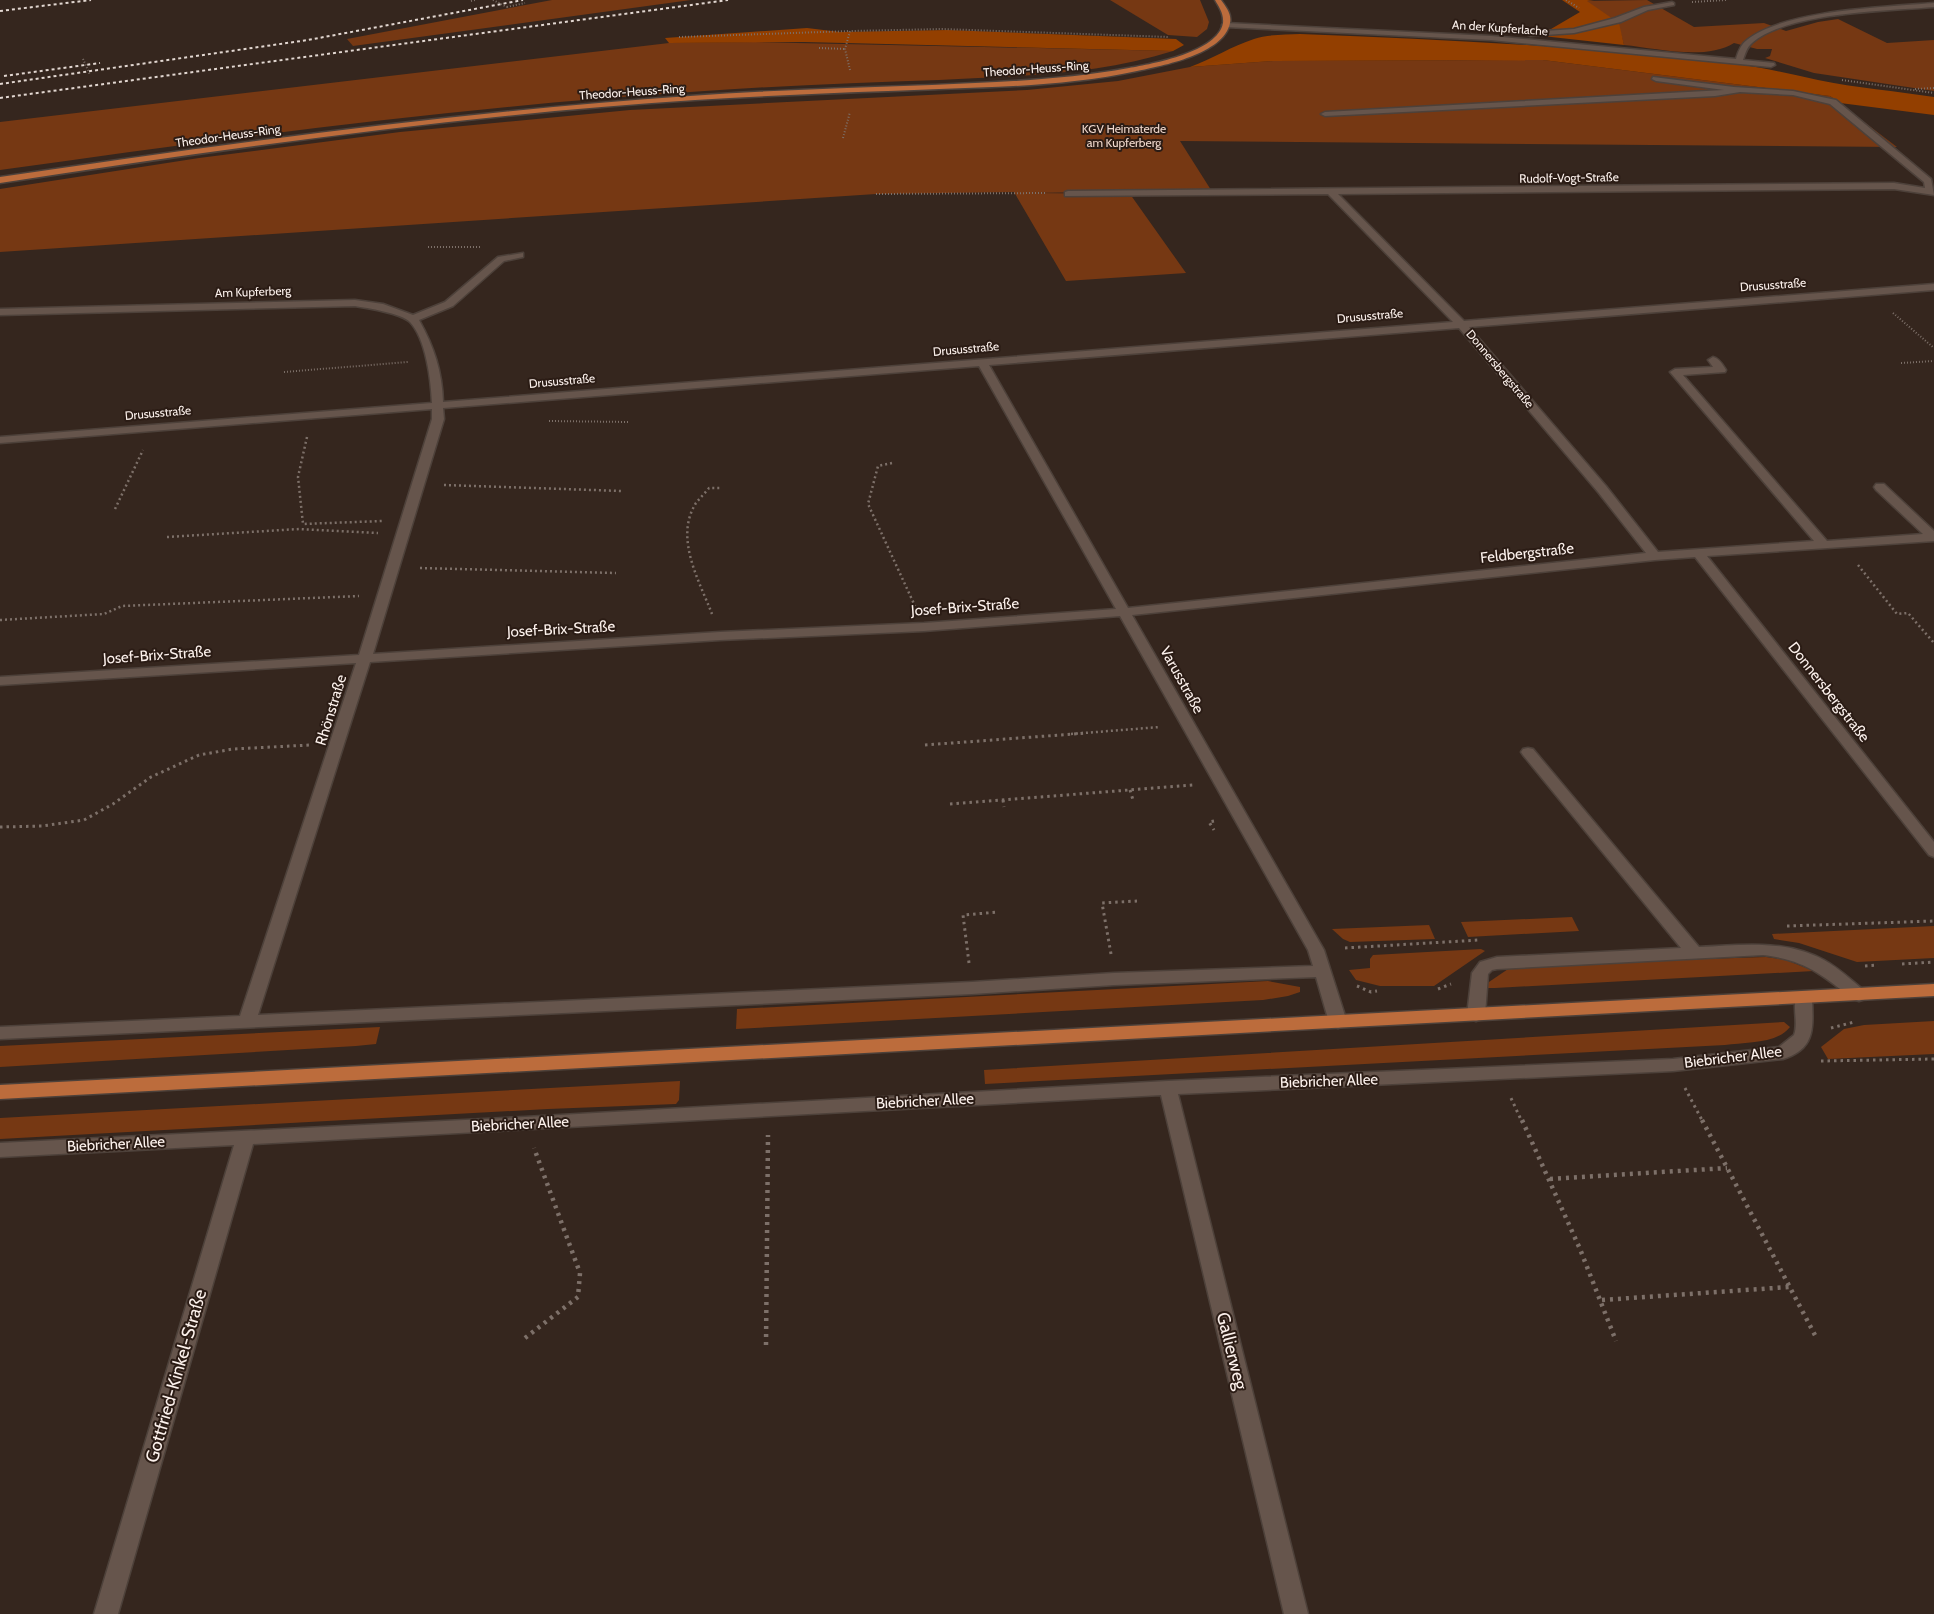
<svg xmlns="http://www.w3.org/2000/svg" width="1934" height="1614" font-family="Cabin,sans-serif">
<style>
.green{fill:#763813}
.forest{fill:#933f00}
.lines{fill:none;stroke-linecap:round;stroke-linejoin:round}
.minor-casing{stroke:#4d413a;stroke-width:3}
.major-casing{stroke:#4d413a;stroke-width:3}
.path-far3{stroke:#7d7069;stroke-width:2;stroke-dasharray:1 2;stroke-linecap:butt}
.path-far2{stroke:#7d7069;stroke-width:2.5;stroke-dasharray:2 3;stroke-linecap:butt}
.path-far1{stroke:#7d7069;stroke-width:3;stroke-dasharray:2.5 4;stroke-linecap:butt}
.path{stroke:#7d7069;stroke-width:4.5;stroke-dasharray:3 5;stroke-linecap:butt}
.minor{fill:#66554c;fill-rule:evenodd}
.major{fill:#bc6c3c;fill-rule:evenodd}
.rail{stroke:#e2d7d1;stroke-width:2;stroke-dasharray:3 3;stroke-linecap:butt}
.path-bridge{stroke:#7d7069;stroke-width:2;stroke-dasharray:1 2;stroke-linecap:butt}
.labels{text-anchor:middle;stroke-width:4;stroke-linejoin:round;paint-order:stroke}
.far-street-label{font-size:12px;fill:#fcf1ec;stroke:#2b1c15}
.far-park-label{font-size:12px;fill:#f0d8cc;stroke:#2b1c15}
.street-label{font-size:15px;fill:#fcf1ec;stroke:#2b1c15}
.near-street-label{font-size:18px;fill:#fcf1ec;stroke:#2b1c15}
</style>
<rect width="100%" height="100%" fill="#35261e"/>
<g class="green">
<path d="M552 0H691L353 46 347 39Z"/>
<path d="M1110 0H1200L1209 22 1207 29 1197 37 1168 35Z"/>
<path d="M1647 0 1694 27 1764 23 1786 31 1818 22 1838 19 1887 43 1934 40V91L1814 73 1765 58 1770 56 1772 49H1757L1734 43C1705 61 1656 48 1624 45L1618 23 1586 1Z"/>
<path d="M755 42 1173 51C1098 75 1017 76 939 80 856 83 773 86 690 92 459 107 229 138 0 170V122L669 43Z"/>
<path d="M1543 60 1830 96 1897 147 1180 141 1211 190 1031 193 1130 194 1186 273 1066 281 1014 192 876 194 0 252V189L199 158 400 132 630 110 1027 90 1118 81 1190 67 1273 61Z"/>
<path d="M1572 917 1579 931 1468 937 1461 922Z"/>
<path d="M1429 925 1435 939 1350 942 1343 939 1332 929Z"/>
<path d="M1934 926V958L1857 962 1799 943 1774 939 1772 934Z"/>
<path d="M1481 949 1485 951 1434 986H1380L1356 980 1349 970 1370 968V959L1373 955Z"/>
<path d="M1766 957 1786 960 1814 971 1495 988H1488L1486 984 1514 965Z"/>
<path d="M1268 981 1300 987V992L1288 996 1263 1000 736 1029 737 1009Z"/>
<path d="M1934 1021V1054L1828 1059 1821 1047 1844 1029 1864 1025Z"/>
<path d="M1784 1022 1790 1027C1777 1044 1745 1042 1725 1045L985 1084 984 1070Z"/>
<path d="M380 1027 376 1044 356 1046 0 1067V1046Z"/>
<path d="M680 1081 679 1100 676 1104 548 1109 0 1139V1118Z"/>
</g>
<g class="forest">
<path d="M1562 0H1594L1587 1 1619 23 1624 45 1507 32 1551 29 1580 12Z"/>
<path d="M807 28 840 32 948 30 1151 38 1176 39 1184 45 1173 51 804 42 669 43 665 38Z"/>
<path d="M1300 34C1446 40 1592 46 1737 64 1765 68 1791 74 1818 80 1856 88 1896 91 1934 97V115L1840 103 1830 96 1543 60 1273 61 1190 67C1212 59 1232 46 1254 39 1268 34 1286 35 1300 34Z"/>
</g>
<g class="lines">
<defs>
<g id="minor">
<path d="M1672 2 1674 3V5L1648 10 1621 22 1574 33 1530 36 1526 34 1530 32 1574 29 1615 18 1644 7Z"/>
<path d="M1934 3V7C1888 11 1787 12 1752 43 1747 47 1745 54 1743 60L1774 63 1775 65 1771 67 1491 40 1226 27 1222 25 1226 23 1491 36 1736 59C1738 52 1741 44 1747 40 1784 10 1886 7 1934 3Z"/>
<path d="M1653 77 1734 87 1793 91 1836 100 1931 179 1934 195 1894 189 1338 194 1464 321 1934 284V290L1469 327 1606 486 1658 552 1814 541 1670 372 1675 369 1713 367 1708 360 1713 357C1719 358 1723 365 1726 370L1725 372 1683 375 1827 541 1923 534 1876 490 1874 487 1876 484H1884L1934 531V541L1707 556 1934 842V857L1929 855 1695 557 1655 560 1132 615 1324 950 1347 1022 1344 1026 1338 1028 1332 1026 1329 1022 1316 977 1114 985 972 994 0 1039V1027L240 1016 356 663 0 685V677L359 655 432 419V409L0 443V437L432 403C431 380 426 339 410 322 401 313 367 308 355 306L0 315V309L355 300 383 304 413 315 445 302 498 257 523 253V257L504 261 453 306 419 320C434 347 442 371 443 402L1453 322 1328 194 1065 196V192L1068 191 1894 183 1925 188 1924 182 1830 104 1793 95 1740 92 1715 96 1325 116 1321 114 1325 112 1724 90 1656 81 1652 79ZM1459 328 1598 492 1646 553 1128 608 989 365ZM979 366 1116 609 924 623 720 632 373 654 444 419 443 408ZM1120 616 1308 950 1313 966 1114 973 972 982 258 1015 370 662 720 640 924 631Z"/>
<path d="M1528 748 1533 749 1699 947C1742 945 1784 939 1824 960 1839 968 1852 981 1865 991L1867 995 1865 999 1859 1001 1853 999C1821 974 1805 960 1763 955L1497 969 1492 970 1488 974 1485 1015 1482 1019 1476 1021 1470 1019 1467 1015 1472 973 1480 962 1497 957 1681 948 1523 755 1521 752 1523 749Z"/>
<path d="M1804 992 1810 994 1812 998C1813 1027 1816 1049 1783 1059L1673 1071 1178 1094 1308 1614H1284L1161 1095 253 1144 118 1614H94L234 1145 0 1157V1143L525 1117 1168 1081 1673 1059 1779 1047 1794 1035C1799 1022 1791 1005 1798 994Z"/>
</g>
<g id="major">
<path d="M1215 0H1221C1226 7 1232 14 1230 23 1224 54 1162 66 1137 71 1072 85 1005 87 939 89 858 92 776 95 695 100 462 115 231 148 0 183V177C229 143 459 112 690 96 771 90 851 88 932 85 998 82 1064 80 1129 68 1152 64 1218 52 1223 23 1224 14 1219 7 1215 0Z"/>
<path d="M1934 984V996L0 1099V1085Z"/>
</g>
</defs>
<use href="#minor" class="minor-casing"/>
<use href="#major" class="major-casing"/>
<g class="path-far3">
<path d="M1566 0 1579 8"/>
<path d="M471 1 475 0"/>
<path d="M1692 2 1726 0"/>
<path d="M507 7 525 3"/>
<path d="M679 37 850 31"/>
<path d="M819 48 845 49"/>
<path d="M850 70 845 49 850 31 942 29 1169 37"/>
<path d="M1842 80 1934 93"/>
<path d="M1915 89 1934 88"/>
<path d="M843 138 850 112"/>
<path d="M876 194 1046 193"/>
<path d="M428 247H480"/>
<path d="M1893 313 1934 348"/>
<path d="M1901 363 1934 361"/>
<path d="M284 372 408 362"/>
<path d="M549 421 628 422"/>
</g>
<g class="path-far2">
<path d="M307 437 298 477 303 524 382 521"/>
<path d="M892 463 878 466 868 504 915 606"/>
<path d="M444 485 622 491"/>
<path d="M115 509 143 450"/>
<path d="M167 537 299 529 378 533"/>
<path d="M1858 565 1897 614 1908 613 1934 643"/>
<path d="M420 568 616 573"/>
<path d="M712 614C699 580 674 538 696 503 700 498 705 493 709 488H722"/>
<path d="M0 620 104 614 122 606 359 596"/>
<path d="M1071 734 1160 727"/>
</g>
<g class="path-far1">
<path d="M925 745 1087 733"/>
<path d="M1130 790 1133 800"/>
<path d="M1003 800 1004 807"/>
<path d="M950 804 1193 785"/>
<path d="M1214 821 1209 822 1214 830"/>
<path d="M0 827 42 826 84 820 113 804 151 777 199 755 233 749 310 745"/>
<path d="M1787 926 1934 921"/>
<path d="M1345 948 1479 940"/>
<path d="M1111 954 1102 903 1137 901"/>
<path d="M969 963 963 915 999 912"/>
<path d="M1902 964 1934 962"/>
<path d="M1865 966 1878 965"/>
<path d="M1357 986 1371 992 1377 991"/>
<path d="M1438 989 1451 984"/>
<path d="M1831 1028 1854 1022"/>
<path d="M1821 1061 1934 1059"/>
<path d="M1685 1088 1703 1122"/>
<path d="M1511 1098 1522 1122"/>
</g>
<g class="path">
<path d="M1522 1120 1580 1249 1616 1341"/>
<path d="M1702 1120 1817 1339"/>
<path d="M1550 1179 1727 1168"/>
<path d="M1602 1300 1789 1287"/>
<path d="M525 1338 578 1297 580 1273 534 1148"/>
<path d="M766 1345 768 1135"/>
</g>
<use href="#minor" class="minor"/>
<use href="#major" class="major"/>
<g class="rail">
<path d="M0 11 91 0"/>
<path d="M4 76 100 63"/>
<path d="M0 84 308 40 523 0"/>
<path d="M0 98 728 0"/>
</g>
<g class="path-bridge">
<path d="M493 0 507 7"/>
<path d="M83 59 90 75"/>
</g>
</g>
<g class="labels">
<g class="far-street-label">
<text transform="translate(1500 28) rotate(4)" y="4">An der Kupferlache</text>
<text transform="translate(1036 69) rotate(-4)" y="4">Theodor-Heuss-Ring</text>
<text transform="translate(632 92) rotate(-4)" y="4">Theodor-Heuss-Ring</text>
<text transform="translate(228 136) rotate(-8)" y="4">Theodor-Heuss-Ring</text>
<text transform="translate(1569 178) rotate(-1)" y="4">Rudolf-Vogt-Straße</text>
<text transform="translate(1773 285) rotate(-4)" y="4">Drususstraße</text>
<text transform="translate(253 292) rotate(-2)" y="4">Am Kupferberg</text>
<text transform="translate(1370 316) rotate(-5)" y="4">Drususstraße</text>
<text transform="translate(966 349) rotate(-5)" y="4">Drususstraße</text>
<text transform="translate(1500 369) rotate(50)" y="4">Donnersbergstraße</text>
<text transform="translate(562 381) rotate(-5)" y="4">Drususstraße</text>
<text transform="translate(158 413) rotate(-5)" y="4">Drususstraße</text>
</g>
<g class="far-park-label">
<text x="1124" y="133">KGV Heimaterde<tspan x="1124" dy="14">am Kupferberg</tspan></text>
</g>
<g class="street-label">
<text transform="translate(1527 553) rotate(-6)" y="5">Feldbergstraße</text>
<text transform="translate(965 607) rotate(-4)" y="5">Josef-Brix-Straße</text>
<text transform="translate(561 629) rotate(-3)" y="5">Josef-Brix-Straße</text>
<text transform="translate(157 655) rotate(-4)" y="5">Josef-Brix-Straße</text>
<text transform="translate(1182 680) rotate(61)" y="5">Varusstraße</text>
<text transform="translate(1829 692) rotate(52)" y="5">Donnersbergstraße</text>
<text transform="translate(331 710) rotate(-73)" y="5">Rhönstraße</text>
<text transform="translate(1733 1057) rotate(-7)" y="5">Biebricher Allee</text>
<text transform="translate(1329 1081) rotate(-2)" y="5">Biebricher Allee</text>
<text transform="translate(925 1101) rotate(-3)" y="5">Biebricher Allee</text>
<text transform="translate(520 1124) rotate(-3)" y="5">Biebricher Allee</text>
<text transform="translate(116 1144) rotate(-3)" y="5">Biebricher Allee</text>
</g>
<g class="near-street-label">
<text transform="translate(1232 1351) rotate(76)" y="6">Gallierweg</text>
<text transform="translate(176 1376) rotate(-74)" y="6">Gottfried-Kinkel-Straße</text>
</g>
</g>
</svg>
